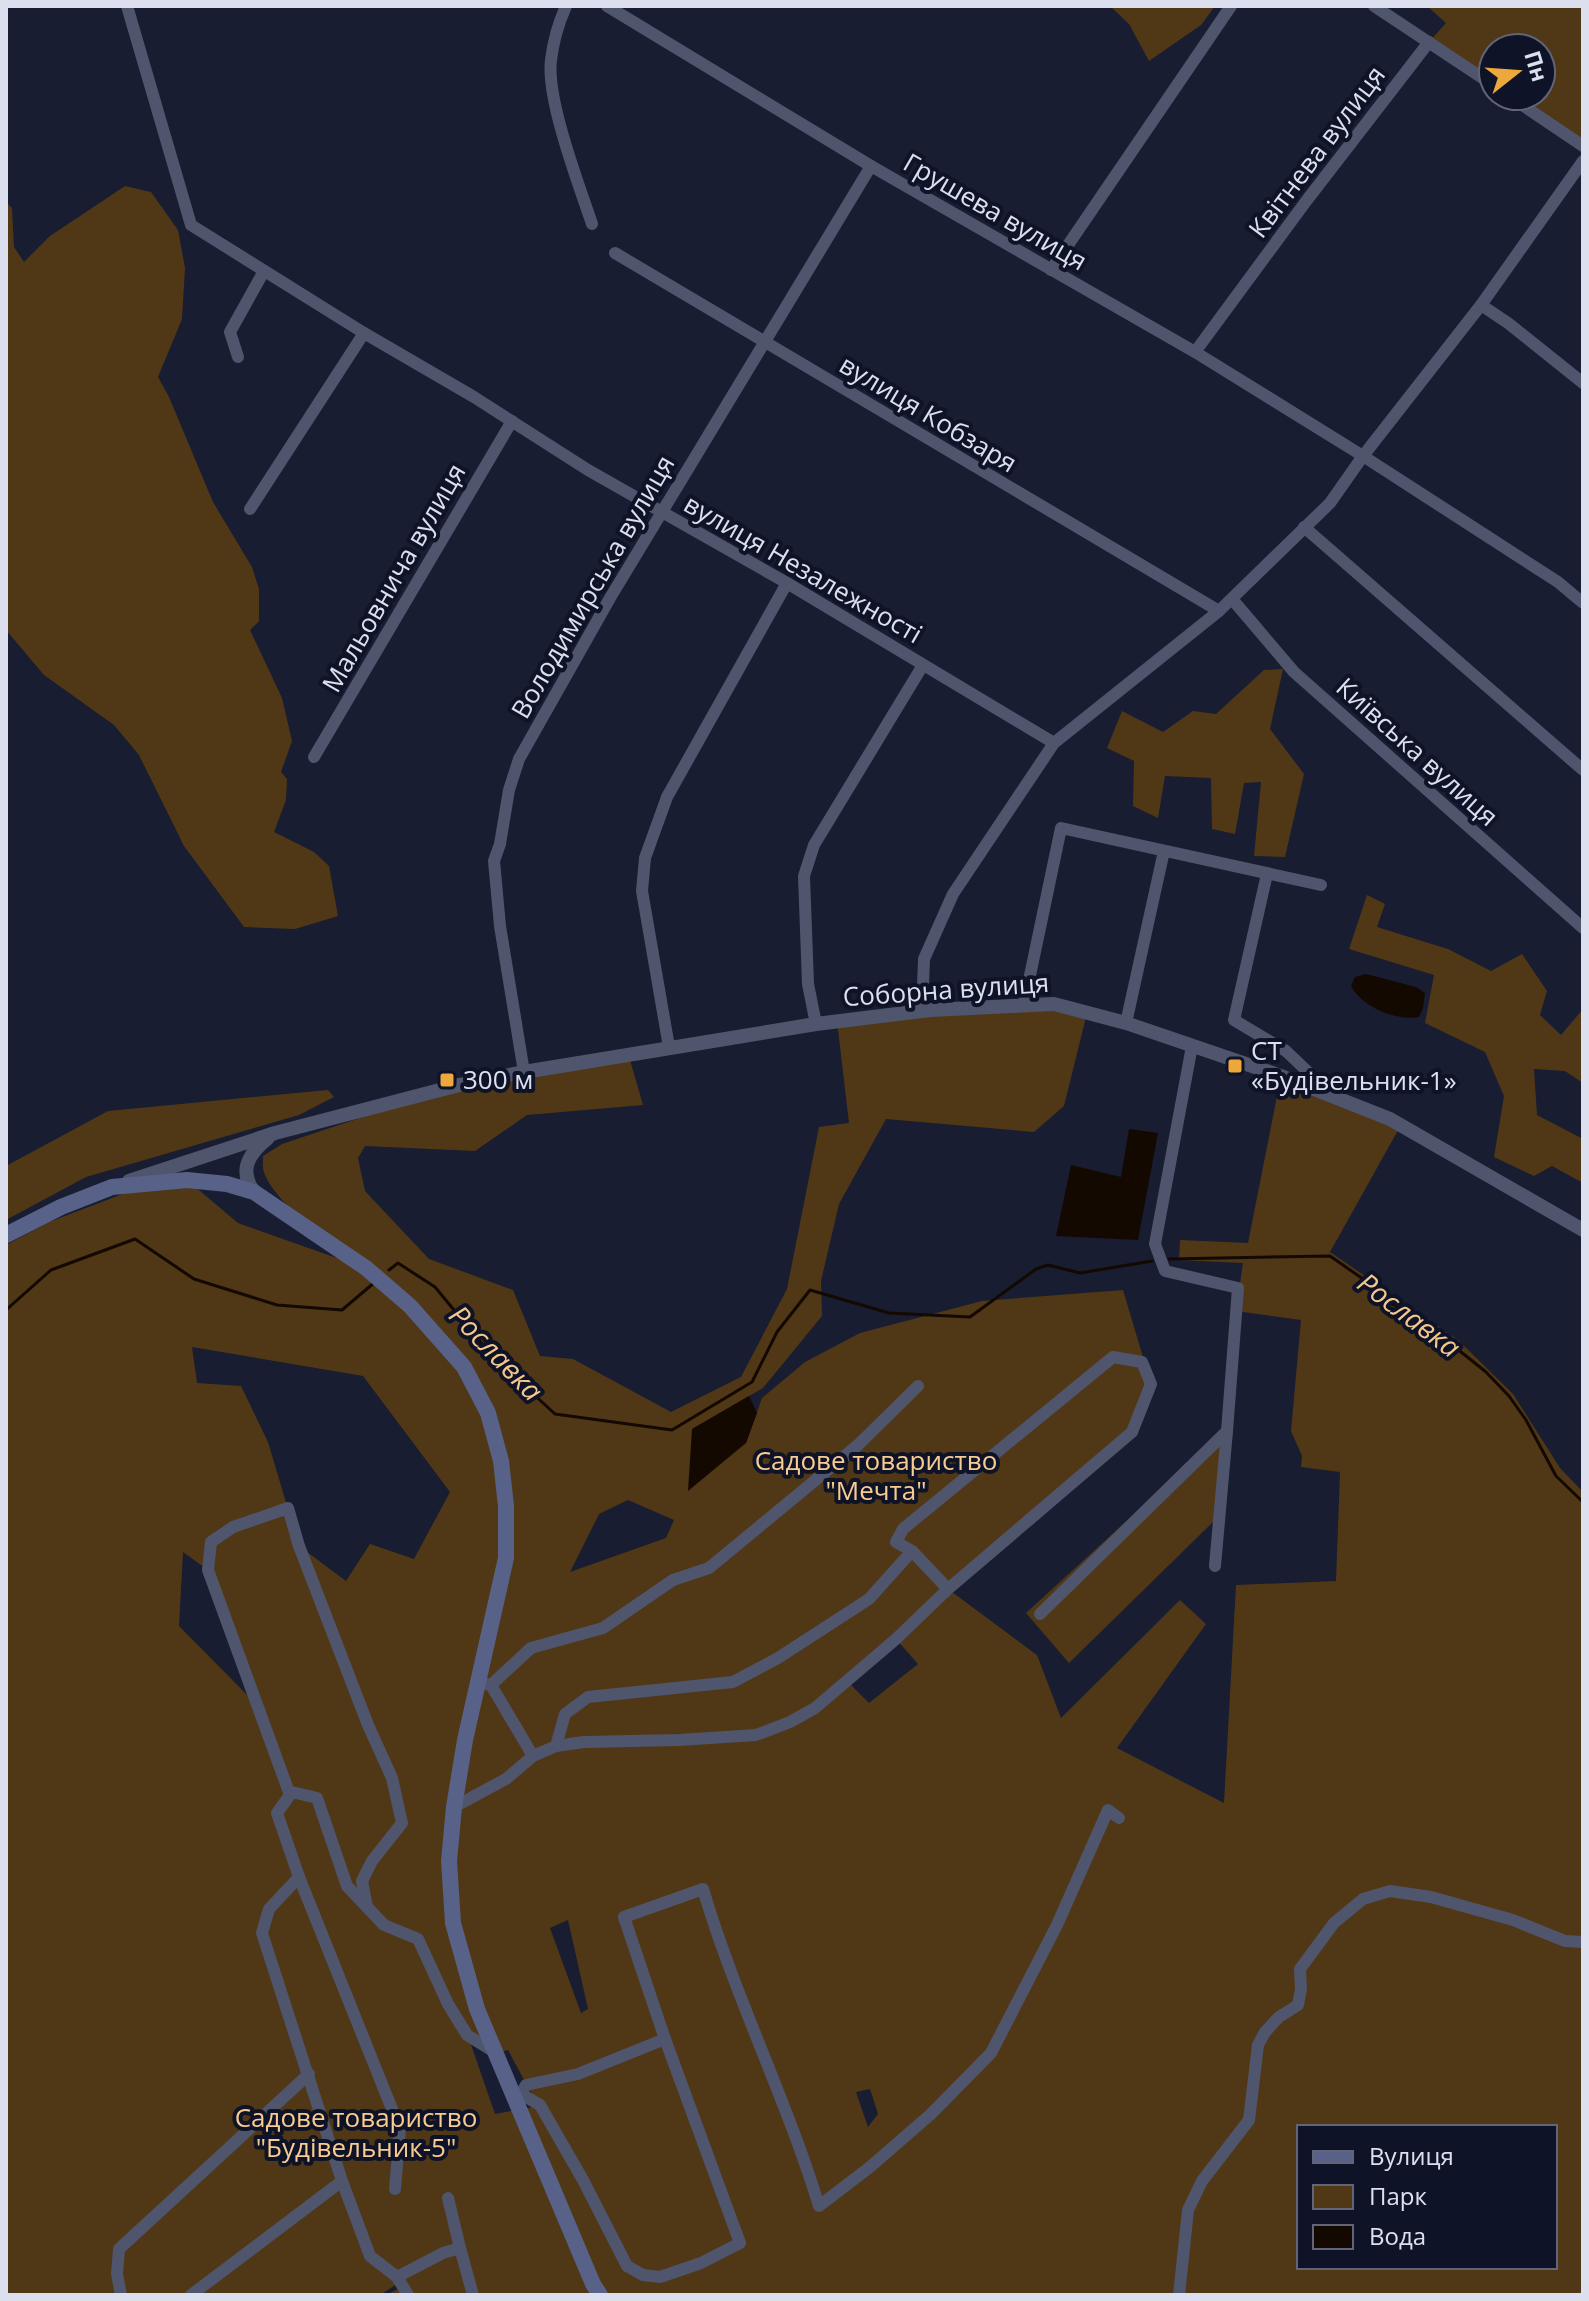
<svg xmlns="http://www.w3.org/2000/svg" width="1589" height="2301" font-family="'Open Sans',sans-serif">
<style>
.green{fill:#503816;fill-rule:evenodd}
.water{fill:#140900}
.lines{fill:none;stroke-linecap:round;stroke-linejoin:round}
.stream{stroke:#140900;stroke-width:3}
.minor{stroke:#4f556d;stroke-width:12}
.tertiary{stroke:#4f556d;stroke-width:14}
.secondary{stroke:#586187;stroke-width:16}
.poi-dot{fill:#eda83c;stroke:#0f1327;stroke-width:3}
.labels{text-anchor:middle;stroke-width:8;stroke-linejoin:round;paint-order:stroke}
.street-label{font-size:26px;fill:#dce0ee;stroke:#0f1327}
.poi-label{font-size:26px;fill:#dce0ee;stroke:#0f1327;text-anchor:start}
.park-label{font-size:26px;fill:#f8cb90;stroke:#0f1327}
.water-label{font-size:28px;font-style:italic;fill:#f4c88d;stroke:#0f1327}
</style>
<rect width="100%" height="100%" fill="#181d31"/>
<g class="green">
<path d="M1110 6H1215L1201 25 1149 61 1129 24Z"/>
<path d="M1427 6H1583V146L1509 96H1541V48H1493V85L1429 42 1446 23Z"/>
<path d="M125 186 151 192 178 230 185 268 182 319 158 377 169 397 213 502 252 567 259 589V621L250 630 282 698 292 741 281 772 287 779 286 800 274 832 314 852 329 866 338 916 295 929 244 927 184 846 139 755 114 725 44 675 6 630V202L12 208 14 247 24 262 50 236Z"/>
<path d="M1283 669 1270 729 1304 774 1285 857 1254 856 1261 782 1244 783 1235 834 1212 829 1211 778 1165 776 1158 818 1133 806 1134 761 1107 748 1122 711 1163 732 1193 711 1216 714 1264 670Z"/>
<path d="M1367 895 1385 904 1377 927 1448 949 1491 971 1522 954 1547 991 1540 1015 1561 1035 1583 1009V1083L1565 1071 1534 1069 1537 1115 1583 1139V1183L1552 1166 1534 1176 1494 1157 1504 1096 1485 1052 1425 1023 1434 975 1349 949Z"/>
<path d="M971 1007 1087 1013 1064 1106 1034 1132 886 1119 839 1204 821 1281 822 1316 763 1388 692 1429 746 1443 762 1398 805 1362 860 1333 982 1301 1123 1290 1151 1384 1132 1432 948 1589 1037 1655 1061 1718 1180 1600 1206 1624 1117 1748 1224 1803 1236 1585 1336 1581 1340 1472 1301 1467 1302 1456 1291 1431 1301 1320 1236 1311 1243 1263 1179 1260 1180 1240 1248 1243 1281 1076 1401 1125 1330 1252 1458 1340 1513 1394 1560 1468 1583 1492V2295H386L402 2287 400 2282 380 2295H6V1245L49 1222 149 1184 187 1180 238 1223 362 1267C335 1247 278 1206 265 1175 262 1169 263 1163 263 1156L282 1144 459 1085 628 1053 643 1105 527 1115 475 1151 365 1146 358 1158 365 1191 429 1259 513 1290 540 1356 573 1359 671 1412 741 1377 787 1289 819 1127 849 1123 837 1021ZM192 1347 363 1376 450 1492 414 1559 370 1544 346 1581 299 1546 268 1442 241 1386 197 1383ZM628 1500 674 1520 666 1538 570 1572 599 1514ZM183 1552 208 1570 256 1704 179 1626ZM896 1639 918 1664 869 1703 848 1682ZM568 1920 588 2009 581 2013 550 1928ZM468 2036 496 2053 508 2050 538 2106 495 2114ZM870 2089 878 2114 868 2127 856 2092ZM1299 2127H1555V2267H1299Z"/>
<path d="M328 1090 334 1097 299 1115 86 1177 6 1220V1166L108 1111Z"/>
<path d="M1226 1430 1214 1521 1069 1663 1026 1613Z"/>
</g>
<g class="water">
<path d="M1366 974 1416 987 1425 993 1423 1008 1419 1017C1395 1021 1362 1007 1351 986L1355 977Z"/>
<path d="M1129 1129 1158 1133 1138 1240 1056 1236 1071 1165 1121 1177Z"/>
<path d="M749 1396 757 1413 746 1443 688 1491 692 1429Z"/>
</g>
<g class="lines">
<g class="stream">
<path d="M1169 1259 1330 1256 1376 1288 1384 1301 1410 1311 1486 1372 1509 1396 1526 1420 1556 1476 1583 1502"/>
<path d="M389 1270 398 1263 435 1287 492 1356 555 1414 672 1430 752 1382 777 1332 810 1290 889 1313 970 1317 1036 1269 1048 1265 1080 1273 1152 1261"/>
<path d="M6 1310 51 1270 135 1239 194 1279 277 1305 342 1310 375 1282"/>
</g>
<g class="minor">
<path d="M127 6 191 225 364 333 474 397 588 470 787 583 1054 743"/>
<path d="M566 6C559 22 553 43 551 60 546 99 579 185 592 224"/>
<path d="M607 6 871 166 1195 352 1363 456 1558 582 1583 603"/>
<path d="M1374 6 1493 85"/>
<path d="M1509 96 1583 146"/>
<path d="M615 253 1219 611"/>
<path d="M1051 270 1231 6"/>
<path d="M1481 305 1508 323 1583 383"/>
<path d="M1195 352 1307 200 1429 42"/>
<path d="M238 357 230 332 264 271"/>
<path d="M250 509 364 333"/>
<path d="M1304 527 1583 770"/>
<path d="M1232 599 1294 672 1583 928"/>
<path d="M314 757 512 421"/>
<path d="M1267 874 1234 1020 1286 1051 1331 1094"/>
<path d="M1024 1004 1061 828 1321 885"/>
<path d="M922 1011 924 959 953 894 1054 743 1219 611 1330 503 1363 456 1481 305 1583 161"/>
<path d="M1126 1023 1164 851"/>
<path d="M816 1024 808 984 804 876 814 845 923 665"/>
<path d="M669 1047 642 891 645 858 667 797 787 583"/>
<path d="M524 1072 500 926 494 861 500 844 509 790 519 759 610 598 871 166"/>
<path d="M1215 1566 1227 1431"/>
<path d="M1040 1614 1227 1431 1238 1288 1165 1271 1155 1244 1192 1046"/>
<path d="M486 1684 491 1685 533 1756"/>
<path d="M491 1685 531 1648 603 1628 673 1580 709 1568 858 1445 918 1386"/>
<path d="M556 1746 565 1714 588 1697 733 1682 778 1658 869 1599 912 1551"/>
<path d="M290 1795 208 1570 211 1542 233 1527 288 1508 299 1546 368 1725 392 1778 402 1823 372 1861 362 1881 367 1907"/>
<path d="M454 1807 506 1779 533 1756 556 1746 584 1742 679 1740 756 1735 790 1722 815 1708 896 1639 948 1589 1132 1432 1151 1384 1142 1362 1113 1357 903 1529 896 1542 912 1551 948 1589"/>
<path d="M299 1877 269 1909 262 1933 342 2181 370 2256 397 2277 408 2295"/>
<path d="M521 2094 526 2085 578 2074 665 2039"/>
<path d="M514 2096 521 2094 540 2105 583 2180 627 2266 643 2275 660 2277 701 2263 740 2243 665 2039 624 1917 703 1889C735 1997 786 2098 819 2206L870 2167 931 2114 991 2053 1057 1925 1108 1810 1119 1818"/>
<path d="M395 2189 400 2129 299 1877 277 1813 292 1792 317 1798 347 1886 384 1925 418 1939 448 2004 467 2035 496 2053"/>
<path d="M448 2198 460 2248"/>
<path d="M397 2277 443 2253 460 2248 473 2295"/>
<path d="M121 2295 117 2274 119 2249 309 2074"/>
<path d="M191 2295 342 2181"/>
<path d="M1179 2295 1188 2210 1202 2181 1249 2120 1258 2045 1265 2032 1279 2017 1298 2005 1301 1989 1300 1969 1334 1923 1363 1899 1390 1891 1431 1897 1513 1920 1565 1941 1583 1942"/>
</g>
<g class="tertiary">
<path d="M129 1181 275 1133 459 1085 524 1072 816 1024 930 1010 1054 1004 1126 1023 1281 1076 1390 1119 1583 1230"/>
<path d="M254 1192C238 1170 249 1153 268 1138"/>
</g>
<path class="secondary" d="M6 1235 61 1207 112 1187 187 1180 227 1184 254 1192 366 1268 410 1306 464 1367 488 1413 501 1461 506 1506V1558L465 1740 454 1807 449 1861 453 1923 477 2009 593 2284 600 2295"/>
</g>
<g class="poi-dot">
<rect x="1227" y="1058" width="16" height="16" rx="4"/>
<rect x="439" y="1072" width="16" height="16" rx="4"/>
</g>
<g class="labels">
<g class="street-label">
<text transform="translate(1317 152) rotate(-53)" y="9">Квітнева вулиця</text>
<text transform="translate(995 212) rotate(30)" y="9">Грушева вулиця</text>
<text transform="translate(928 414) rotate(31)" y="9">вулиця Кобзаря</text>
<text transform="translate(803 569) rotate(30)" y="9">вулиця Незалежності</text>
<text transform="translate(394 578) rotate(-60)" y="9">Мальовнича вулиця</text>
<text transform="translate(593 587) rotate(-60)" y="9">Володимирська вулиця</text>
<text transform="translate(1417 752) rotate(42)" y="9">Київська вулиця</text>
<text transform="translate(946 990) rotate(-4)" y="9">Соборна вулиця</text>
</g>
<g class="poi-label">
<text x="1251" y="1060">СТ<tspan x="1251" dy="30">«Будівельник-1»</tspan></text>
<text x="463" y="1089">300 м</text>
</g>
<g class="park-label">
<text x="876" y="1470">Садове товариство<tspan x="876" dy="30">"Мечта"</tspan></text>
<text x="356" y="2127">Садове товариство<tspan x="356" dy="30">"Будівельник-5"</tspan></text>
</g>
<g class="water-label">
<text transform="translate(1409 1315) rotate(37)" y="10">Рославка</text>
<text transform="translate(496 1353) rotate(46)" y="10">Рославка</text>
</g>
</g>
<rect width="1589" height="2301" fill="none" stroke="#dce0ee" stroke-width="16"/>
<rect x="1297" y="2125" width="260" height="144" fill="#0f1327" stroke="#616577" stroke-width="2"/>
<rect x="1313" y="2151" width="40" height="12" fill="#586187" stroke="#616577" stroke-width="2"/>
<text x="1369" y="2165" font-size="24" fill="#dce0ee">Вулиця</text>
<rect x="1313" y="2185" width="40" height="24" fill="#503816" stroke="#616577" stroke-width="2"/>
<text x="1369" y="2205" font-size="24" fill="#dce0ee">Парк</text>
<rect x="1313" y="2225" width="40" height="24" fill="#140900" stroke="#616577" stroke-width="2"/>
<text x="1369" y="2245" font-size="24" fill="#dce0ee">Вода</text>
<g transform="translate(1517 72) rotate(73)"><circle r="38" fill="#0f1327" stroke="#616577" stroke-width="2"/>
<path d="M0-6L14 30L0 20L-14 30Z" fill="#eda83c"/>
<text y="-12" font-size="22" font-weight="bold" text-anchor="middle" fill="#dce0ee">Пн</text>
</g>
</svg>
